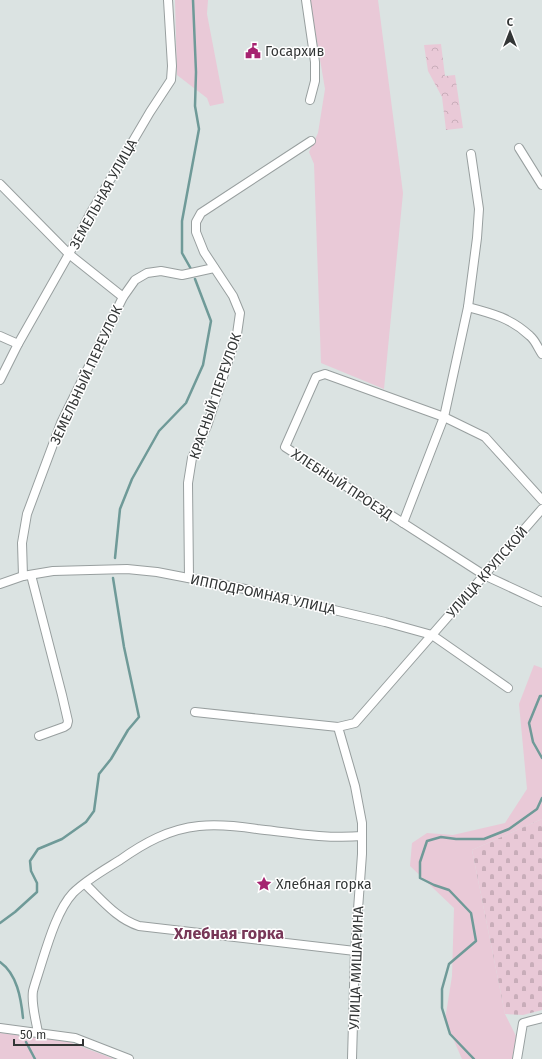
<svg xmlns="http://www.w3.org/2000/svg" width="542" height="1059" font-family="'Fira Sans',sans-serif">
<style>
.grass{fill:#e9c9d7}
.cemetery{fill:url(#cemetery-stones)}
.park{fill:url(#park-crowns)}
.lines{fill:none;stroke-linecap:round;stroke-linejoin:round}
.stream{stroke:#6f9a98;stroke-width:2.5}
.street-casing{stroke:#989f9f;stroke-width:10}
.street{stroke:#fff;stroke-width:8}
.labels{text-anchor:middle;stroke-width:3;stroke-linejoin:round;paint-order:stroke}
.poi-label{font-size:14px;fill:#333636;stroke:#fff;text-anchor:start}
.street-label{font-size:14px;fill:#333636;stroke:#fff}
.quarter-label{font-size:16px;font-weight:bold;fill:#783758;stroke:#fff}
</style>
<defs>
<pattern id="cemetery-stones" width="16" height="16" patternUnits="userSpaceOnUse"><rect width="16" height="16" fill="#e9c9d7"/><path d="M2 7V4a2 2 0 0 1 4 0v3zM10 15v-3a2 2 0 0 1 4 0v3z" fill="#c8adb9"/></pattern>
<pattern id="park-crowns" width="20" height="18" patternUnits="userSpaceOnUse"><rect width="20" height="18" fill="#e9c9d7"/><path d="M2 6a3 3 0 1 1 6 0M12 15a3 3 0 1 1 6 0" fill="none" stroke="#c8adb9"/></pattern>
</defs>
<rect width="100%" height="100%" fill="#dbe3e2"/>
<g class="grass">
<path d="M175 0H208L207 14 224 103 210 106 207 98 177 75Z"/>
<path d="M310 0H378L403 193 384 389 321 363 314 164 309 152 318 133 325 89Z"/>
<path d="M534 665 542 668V819L472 850 505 1014 516 1036 512 1059H462L445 1020 452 976 454 908 410 866 412 843 427 833 453 835 505 823 527 789 519 704Z"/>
<path d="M0 1033 69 1042 114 1059H0Z"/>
</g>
<path class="cemetery" d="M542 819V1010L523 1015 505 1014 472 850Z"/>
<path class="park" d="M441 44 445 76 455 75 463 128 446 130 442 97 428 71 424 45Z"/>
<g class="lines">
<g class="stream">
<path d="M191 269 182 253V221L199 129 195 106 196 72 193 0"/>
<path d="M115 558 120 509 132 479 159 431 186 403 203 365 211 321 195 279"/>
<path d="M542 696H540L529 723 533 742 542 758"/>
<path d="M0 923 15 912 37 892V883L31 871 30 861 38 849 62 839 86 822 94 811 99 774 111 759 128 730 139 717 124 647 113 578"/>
<path d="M0 962C17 974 21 998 23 1018"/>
<path d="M26 1042 35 1059"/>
<path d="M474 1059 450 1034 442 1008V989L449 964 476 941 471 913 449 890 434 885 420 878V862L427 841 441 837 456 839H484L509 829 537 809 542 798"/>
</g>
<defs>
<g id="street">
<path d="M306 0 315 62V81L310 100"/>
<path d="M519 148 542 185"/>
<path d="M0 184 69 254 123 297"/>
<path d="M468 307C491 313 511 318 530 336 535 340 538 348 542 354"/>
<path d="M0 336 18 344"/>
<path d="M0 380 18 344 69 254 90 214 150 112 171 80 172 66 168 0"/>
<path d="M542 500 485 437 444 417 325 374 316 377 285 447 484 575 542 602"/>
<path d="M403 523 444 417 468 307 477 238 479 209 471 154"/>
<path d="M31 575 62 695 68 721 67 725 64 727 39 736"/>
<path d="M23 576 22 543 27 514 61 423 123 297 135 280 147 273 161 271 182 275 214 268"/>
<path d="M189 578 188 483 192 458 207 426 237 334 240 313 233 296 204 252 196 232V222L201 213 311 141"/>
<path d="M0 584 23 576 53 571 127 569 157 572 245 589 385 622 432 635 508 688"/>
<path d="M195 712 338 727"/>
<path d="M85 884C102 900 117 919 139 926L355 951"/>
<path d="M0 1028 75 1038 129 1059"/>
<path d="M38 1033C36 1020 31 1004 33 991 35 983 38 975 40 968 47 946 57 910 73 893 86 880 104 870 120 860 144 843 169 829 199 826 219 824 237 826 257 829 292 833 326 839 362 836"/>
<path d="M352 1059 355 951 362 854V823L355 786 338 727 355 723 542 509"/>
<path d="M517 1059 523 1023 542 1018"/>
</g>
</defs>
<use href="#street" class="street-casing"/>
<use href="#street" class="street"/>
</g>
<defs>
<symbol id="civic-bare" viewBox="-9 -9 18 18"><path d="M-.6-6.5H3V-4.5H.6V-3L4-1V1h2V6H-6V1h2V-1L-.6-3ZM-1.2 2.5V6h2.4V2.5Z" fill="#a62370" stroke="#fff" stroke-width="2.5" paint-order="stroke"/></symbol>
<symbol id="sight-bare" viewBox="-9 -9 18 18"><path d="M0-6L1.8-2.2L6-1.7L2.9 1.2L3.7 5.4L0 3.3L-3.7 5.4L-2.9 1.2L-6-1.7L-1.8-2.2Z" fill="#a62370" stroke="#fff" stroke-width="2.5" paint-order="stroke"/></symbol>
</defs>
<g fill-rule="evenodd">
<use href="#civic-bare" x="242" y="40" width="22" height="22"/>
<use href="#sight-bare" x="253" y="873" width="22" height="22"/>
</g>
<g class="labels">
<g class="poi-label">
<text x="265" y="56">Госархив</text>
<text x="276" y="889">Хлебная горка</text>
</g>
<g class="street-label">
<text transform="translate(103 194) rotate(-61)" y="5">ЗЕМЕЛЬНАЯ УЛИЦА</text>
<text transform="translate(86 375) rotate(-65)" y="5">ЗЕМЕЛЬНЫЙ ПЕРЕУЛОК</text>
<text transform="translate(215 396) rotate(-71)" y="5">КРАСНЫЙ ПЕРЕУЛОК</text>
<text transform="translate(342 484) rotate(33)" y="5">ХЛЕБНЫЙ ПРОЕЗД</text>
<text transform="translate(487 572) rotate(-49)" y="5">УЛИЦА КРУПСКОЙ</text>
<text transform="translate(263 594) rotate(12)" y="5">ИППОДРОМНАЯ УЛИЦА</text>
<text transform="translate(356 968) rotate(-88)" y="5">УЛИЦА МИШАРИНА</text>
</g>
<g class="quarter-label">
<text x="229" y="939">Хлебная горка</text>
</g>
</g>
<g transform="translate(510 32)" stroke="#ffffff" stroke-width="3" paint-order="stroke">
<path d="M0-3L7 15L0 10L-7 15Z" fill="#333636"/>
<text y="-6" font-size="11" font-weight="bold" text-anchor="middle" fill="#333636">С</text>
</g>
<path d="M14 1039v6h69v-6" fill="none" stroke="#333636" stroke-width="2"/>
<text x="20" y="1039" font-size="12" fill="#333636" stroke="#ffffff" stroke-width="3" paint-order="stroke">50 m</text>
</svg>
